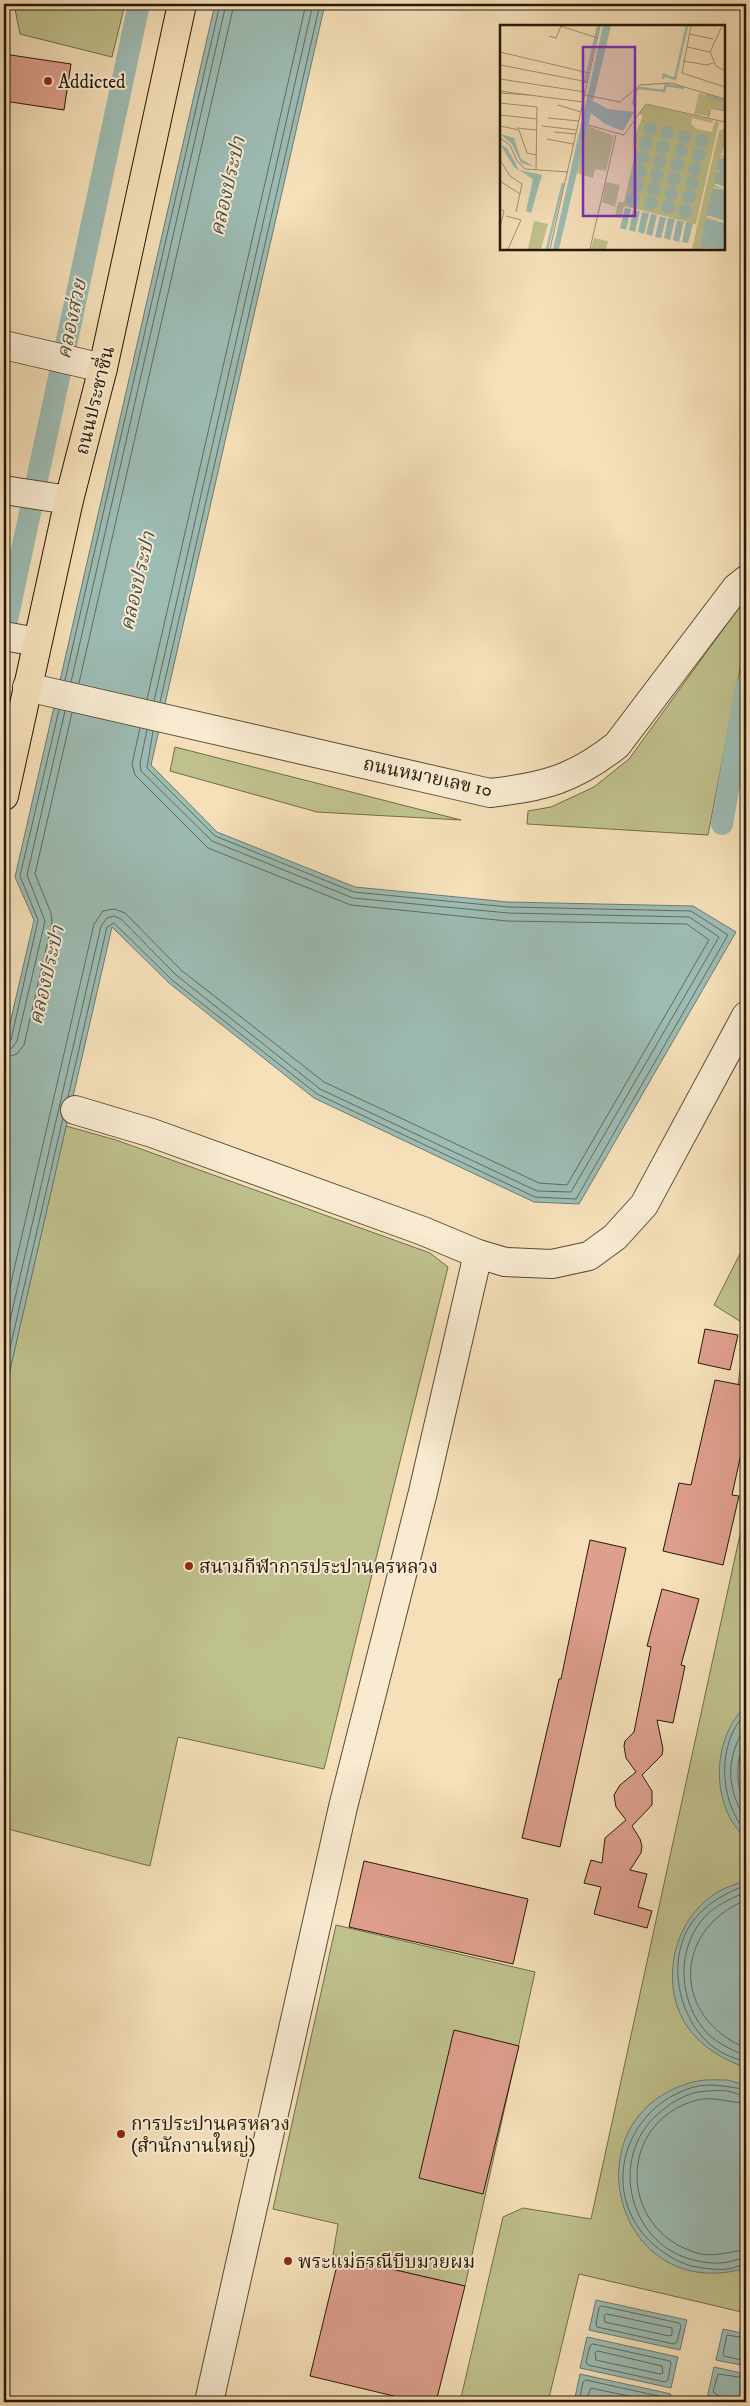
<svg xmlns="http://www.w3.org/2000/svg" width="750" height="2406" font-family="'IM FELL DW Pica','Noto Serif Thai',serif">
<style>
.green{fill:#bfc18d;stroke:#736c4a}
.water{fill:#9dbcb4;stroke:#6e7a6f}
.lines{fill:none;stroke-linecap:round;stroke-linejoin:round}
.shore{stroke:#626a5e;stroke-width:1}
.canal{stroke:#9dbcb4;stroke-width:22}
.building{fill:#de9f8d;stroke:#271707}
.minor-casing{stroke:#5a4934;stroke-width:30}
.major-casing{stroke:#271707;stroke-width:30}
.minor{stroke:#f8ebd2;stroke-width:28}
.major{stroke:#f5e0b9;stroke-width:28}
.poi-dot{fill:#8f2418;stroke:#f8ebd2;stroke-width:2}
.labels{text-anchor:middle;stroke-width:4;stroke-linejoin:round;paint-order:stroke}
.poi-label{font-size:19px;fill:#271707;stroke:#f8ebd2;text-anchor:start}
.street-label{font-size:19px;fill:#271707;stroke:#f8ebd2}
.water-label{font-size:20px;font-style:italic;fill:#505144;stroke:#f8ebd2}
.inset-river{fill:none;stroke:#9dbcb4;stroke-width:2.5}
.inset-road{fill:none;stroke:#a39072;stroke-width:1}
.view{fill:#7b2cbf;fill-opacity:0.15;stroke:#7b2cbf;stroke-width:2.5}
.inset-edge{fill:none;stroke:#271707;stroke-width:2.5}
</style>
<rect width="100%" height="100%" fill="#f5e0b9"/>
<filter id="stains"><feTurbulence type="fractalNoise" baseFrequency=".004" numOctaves="4"/><feColorMatrix values="0 0 0 0 .2 0 0 0 0 .09 0 0 0 0 .02 0 0 0 .5 -.17"/></filter>
<radialGradient id="worn" r=".72"><stop offset=".6" stop-color="#630" stop-opacity="0"/><stop offset="1" stop-color="#630" stop-opacity=".3"/></radialGradient>
<g class="green">
<path d="M14 4H125L112 57 20 34Z"/>
<path d="M740 606 746 607V638L708 835 527 824 528 811 551 807 594 787 629 759Z"/>
<path d="M175 747 461 820 317 812 170 771Z"/>
<path d="M66 1126 116 1140 430 1253 448 1267 324 1769 178 1737 150 1866 4 1828V1396Z"/>
<path d="M746 1242V1325L714 1305Z"/>
<path d="M746 1328V1387L738 1385Z"/>
<path d="M746 1507V2313L579 2274 548 2402H460L503 2217 523 2208 591 2219Z"/>
<path d="M336 1925 535 1972 465 2286 339 2257 333 2255 338 2224 273 2209Z"/>
</g>
<g class="water">
<path d="M215 4H325L151 765 217 832 355 887 508 902 693 906 736 932 579 1204 534 1202 314 1098 169 983 112 927 4 1396V1049L34 920 15 877Z"/>
<path d="M746 1706V1838C710 1807 711 1738 746 1706Z"/>
<path d="M746 1880V2068C726 2060 710 2052 695 2036 656 1995 670 1919 718 1892 726 1887 737 1884 746 1880Z"/>
<path d="M727 2080 746 2085V2268C615 2307 565 2116 693 2082 703 2079 716 2080 727 2080Z"/>
<path d="M596 2300 687 2320 680 2350 589 2330Z"/>
<path d="M723 2329 746 2334V2366L716 2360Z"/>
<path d="M587 2337 678 2357 671 2388 580 2368Z"/>
<path d="M714 2367 746 2374V2402H728L707 2398Z"/>
<path d="M580 2374 671 2394 669 2402H574Z"/>
</g>
<g class="lines">
<g class="shore">
<path d="M65 680 220 4"/>
<path d="M71 682 226 4"/>
<path d="M79 683 234 4"/>
<path d="M147 699 306 4"/>
<path d="M154 701 313 4"/>
<path d="M160 702 320 4"/>
<path d="M4 1044 11 1040 38 920 20 876 59 710"/>
<path d="M4 1050 12 1048 17 1041 45 921 27 875 65 711"/>
<path d="M4 1058 17 1054 24 1045 52 923 51 913 35 874 72 713"/>
<path d="M68 1097 107 927 114 923 172 980 317 1094 535 1197 576 1199 728 935 691 911 508 907 354 892 215 836 147 768 153 731"/>
<path d="M4 1313 94 924 103 911 114 909 125 913 181 970 324 1082 539 1183 567 1185 709 940 687 924 507 921 351 905 208 848 135 775 132 764 140 728"/>
<path d="M4 1346 101 926 107 918 114 916 121 919 176 975 320 1089 537 1191 571 1192 719 937 689 917 508 913 353 898 212 841 141 771 140 763 147 730"/>
<path d="M4 1374 63 1118"/>
<path d="M746 1713C716 1743 719 1801 746 1832"/>
<path d="M746 1724C726 1760 725 1784 746 1821"/>
<path d="M746 1739C735 1758 735 1787 746 1806"/>
<path d="M746 1885C727 1893 712 1900 698 1915 662 1953 677 2027 721 2052 729 2057 738 2059 746 2062"/>
<path d="M746 1892C730 1899 713 1906 702 1920 677 1950 679 1997 702 2027 713 2042 730 2049 746 2056"/>
<path d="M746 1900C672 1930 672 2018 746 2048"/>
<path d="M746 2089C729 2088 712 2082 694 2087 623 2107 597 2195 654 2245 666 2255 682 2265 697 2267 706 2269 719 2270 728 2269 734 2268 740 2265 746 2264"/>
<path d="M746 2096C740 2095 734 2093 728 2091 719 2090 706 2091 698 2092 683 2095 669 2104 658 2114 607 2158 629 2248 698 2261 706 2263 719 2264 728 2262 734 2261 740 2258 746 2258"/>
<path d="M746 2103C730 2103 714 2096 697 2100 616 2122 618 2230 697 2253 714 2258 730 2251 746 2250"/>
<path d="M602 2306 679 2323 681 2326 677 2342 674 2344 597 2327 596 2324 599 2308Z"/>
<path d="M607 2314 672 2328V2335L669 2336 605 2322 604 2316Z"/>
<path d="M746 2338 727 2335 723 2354 724 2356 746 2361"/>
<path d="M593 2344 670 2361 671 2363 668 2380 665 2382 588 2365 586 2362 590 2346Z"/>
<path d="M598 2351 662 2366 663 2373 660 2374 596 2360 595 2353Z"/>
<path d="M579 2402 583 2382 586 2380 663 2397 665 2402"/>
<path d="M585 2402 591 2388 656 2402"/>
<path d="M722 2402 721 2397 713 2392 718 2374 746 2378"/>
</g>
<g class="canal">
<path d="M4 634 139 4"/>
<path d="M722 824 746 688"/>
</g>
</g>
<g class="building">
<path d="M4 54 71 64 64 110 4 101Z"/>
<path d="M705 1329 738 1335 730 1370 698 1363Z"/>
<path d="M715 1380 746 1386V1431L732 1495 739 1496 723 1565 663 1551 679 1483 691 1485Z"/>
<path d="M590 1540 626 1548 560 1847 522 1838 559 1679H561Z"/>
<path d="M662 1589 699 1599 681 1665 685 1666 673 1723 657 1720 663 1749 662 1755 642 1775 652 1791V1805L632 1826 640 1839 642 1846 641 1853 630 1870 647 1874 638 1907 652 1911 647 1928 594 1914 601 1887 584 1883 591 1860 602 1863 605 1838 626 1820 616 1807 614 1795 620 1785 636 1772 626 1758 624 1746 625 1741 634 1732 651 1647 647 1646Z"/>
<path d="M364 1861 528 1899 513 1964 349 1927Z"/>
<path d="M454 2030 519 2046 483 2194 419 2178Z"/>
<path d="M339 2257 465 2286 436 2402H419L310 2376Z"/>
</g>
<g class="lines">
<defs>
<g id="minor">
<path d="M4 345 103 368"/>
<path d="M4 490 69 500"/>
<path d="M4 636 37 642"/>
<path d="M27 687 490 793C544 787 574 779 617 745L736 588 746 580"/>
<path d="M75 1110 152 1133 423 1231 478 1254 505 1262 552 1264 589 1256 615 1237 644 1205 746 1016"/>
<path d="M209 2402 343 1807 423 1492 478 1254"/>
</g>
<path id="major" d="M4 796 69 500 103 368 182 4"/>
</defs>
<use href="#minor" class="minor-casing"/>
<use href="#major" class="major-casing"/>
<use href="#minor" class="minor"/>
<use href="#major" class="major"/>
</g>
<g class="poi-dot">
<circle cx="48" cy="81" r="5"/>
<circle cx="189" cy="1566" r="5"/>
<circle cx="121" cy="2134" r="5"/>
<circle cx="288" cy="2261" r="5"/>
</g>
<g class="labels">
<g class="poi-label">
<text x="58" y="88">Addicted</text>
<text x="199" y="1573">สนามกีฬาการประปานครหลวง</text>
<text x="131" y="2130">การประปานครหลวง<tspan x="131" dy="22">(สำนักงานใหญ่)</tspan></text>
<text x="298" y="2268">พระแม่ธรณีบีบมวยผม</text>
</g>
<g class="street-label">
<text transform="translate(94 400) rotate(-76)" y="7">ถนนประชาชื่น</text>
<text transform="translate(428 776) rotate(12)" y="7">ถนนหมายเลข 10</text>
</g>
<g class="water-label">
<text transform="translate(227 186) rotate(-77)" y="7">คลองประปา</text>
<text transform="translate(71 319) rotate(-78)" y="7">คลองส่วย</text>
<text transform="translate(137 581) rotate(-77)" y="7">คลองประปา</text>
<text transform="translate(46 975) rotate(-77)" y="7">คลองประปา</text>
</g>
</g>
<g transform="translate(500 25)">
<rect width="225" height="225" fill="#f5e0b9"/>
<path d="M199 68 225 76V85L210 82 208 91 194 89ZM148 80 213 95 212 98 192 93 191 99 197 104 212 107 215 96 219 97 196 199 124 181 121 193 115 192 118 177H124L137 120 133 114 143 91 139 89 144 81ZM88 101 114 111 106 146 95 144 93 153 77 148ZM225 103V119L221 130 225 133 220 132 215 160 225 165 214 162V177L207 192 225 198 206 194V208L200 223 205 224H192L219 106ZM106 157 120 160 115 182 102 177ZM34 196 48 199 41 224H28ZM94 213 108 216 106 224H91Z" fill="#bfc18d"/>
<path d="M103 1H111L93 76 108 84 134 87 123 106 105 99 91 88 59 224H53ZM143 104a7 7 0 1 1 14 0a7 7 0 1 1-14 0ZM160 108a7 7 0 1 1 14 0a7 7 0 1 1-14 0ZM177 112a7 7 0 1 1 14 0a7 7 0 1 1-14 0ZM0 109 14 113 21 134 35 142 21 138 12 119ZM195 116a7 7 0 1 1 14 0a7 7 0 1 1-14 0ZM139 118a7 7 0 1 1 14 0a7 7 0 1 1-14 0ZM156 122a7 7 0 1 1 14 0a7 7 0 1 1-14 0ZM0 119 7 123 19 145 42 150 31 188 26 186 33 154 14 142ZM174 126a7 7 0 1 1 14 0a7 7 0 1 1-14 0ZM192 130a7 7 0 1 1 14 0a7 7 0 1 1-14 0ZM136 132a7 7 0 1 1 14 0a7 7 0 1 1-14 0ZM153 136a7 7 0 1 1 14 0a7 7 0 1 1-14 0ZM219 133H225V162L214 158 216 147H219L217 144ZM170 140a7 7 0 1 1 14 0a7 7 0 1 1-14 0ZM188 144a7 7 0 1 1 14 0a7 7 0 1 1-14 0ZM133 146a7 7 0 1 1 14 0a7 7 0 1 1-14 0ZM150 150a7 7 0 1 1 14 0a7 7 0 1 1-14 0ZM167 154a7 7 0 1 1 14 0a7 7 0 1 1-14 0ZM185 158a7 7 0 1 1 14 0a7 7 0 1 1-14 0ZM130 160a7 7 0 1 1 14 0a7 7 0 1 1-14 0ZM147 164a7 7 0 1 1 14 0a7 7 0 1 1-14 0ZM164 168a7 7 0 1 1 14 0a7 7 0 1 1-14 0ZM213 163 225 165V196L206 190 209 178 214 177 210 175ZM182 172a7 7 0 1 1 14 0a7 7 0 1 1-14 0ZM126 174a7 7 0 1 1 14 0a7 7 0 1 1-14 0ZM144 178a7 7 0 1 1 14 0a7 7 0 1 1-14 0ZM161 182a7 7 0 1 1 14 0a7 7 0 1 1-14 0ZM178 186a7 7 0 1 1 14 0a7 7 0 1 1-14 0ZM125 183 131 184 126 205 120 203ZM133 185 140 186 135 207 129 205ZM142 187 149 188 144 209 138 207ZM151 189 157 190 152 211 146 209ZM160 191 166 193 161 213 155 212ZM168 193 175 194 170 215 164 213ZM205 194 225 198V224L200 223 202 210 206 208 203 206ZM177 195 184 197 179 217 173 215ZM186 197 193 198 188 218 182 217Z" fill="#9dbcb4"/>
<path class="inset-river" d="M163 54 164 50 175 54 187 1M85 58 98 1M206 70 225 76M133 80 136 65 140 63 164 66 166 60 184 63M47 224 63 158"/>
<path class="inset-road" d="M60 1 98 13M191 1 182 48 225 62M222 1 210 27 216 41 225 46M189 9 213 14M49 11 56 13 61 1M187 22 210 27M0 27 89 48M183 36 207 40 213 38M0 40 88 57M0 54 85 67M0 66 29 70 0 68M29 70 83 77M85 70 120 77 140 60 171 58 225 74M0 78 37 82 36 145M58 80 81 87M0 90 37 94M48 93 79 96M208 93 211 83 225 86M88 100 124 110 146 79 225 97M0 101 19 105 27 128 36 130M42 101 77 105M17 103 36 105M54 107 76 109M0 113 10 120 17 136 25 144 68 147M47 114 73 119M0 135 10 151 22 159 16 187M0 156 20 169M0 184 4 186 0 202M6 191 21 195 8 224M50 224 100 1M90 224 116 110"/>
<path class="view" d="M83 22H135V191H83Z"/>
<rect width="225" height="225" class="inset-edge"/>
</g>
<rect width="750" height="2406" fill="none" stroke="#f5e0b9" stroke-width="20"/>
<rect x="5" y="5" width="740" height="2396" fill="none" stroke="#271707" stroke-width="2.5"/>
<rect x="10" y="10" width="730" height="2386" fill="none" stroke="#271707"/>
<rect width="100%" height="100%" filter="url(#stains)"/>
<rect width="100%" height="100%" fill="url(#worn)"/>
</svg>
